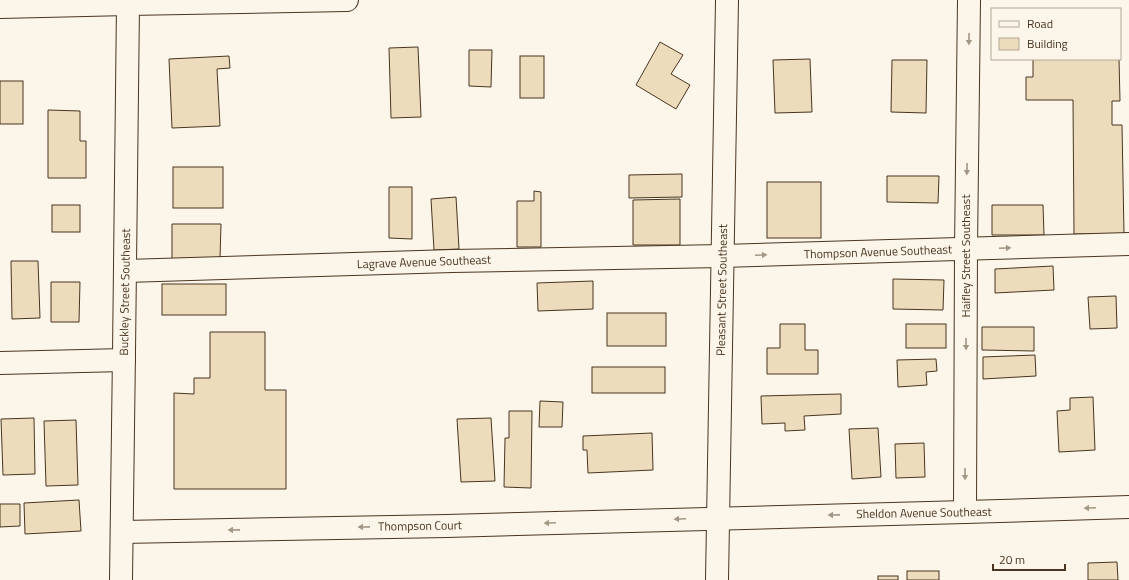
<svg xmlns="http://www.w3.org/2000/svg" width="1129" height="580" font-family="'Titillium Web',sans-serif">
<style>
.building{fill:#ecdcbc;stroke:#4a3520}
.lines{fill:none;stroke-linecap:round;stroke-linejoin:round}
.minor-casing{stroke:#4a3520;stroke-width:24}
.minor{stroke:#fbf6e9;stroke-width:22}
.oneway{fill:#a29684}
.labels{text-anchor:middle;stroke-width:3;stroke-linejoin:round;paint-order:stroke}
.street-label{font-size:12px;fill:#4a3520;stroke:#fbf6e9}
</style>
<rect width="100%" height="100%" fill="#fbf6e9"/>
<g class="building">
<path d="M660 42 683 55 671 74 690 85 676 109 636 85Z"/>
<path d="M418 47 421 117 391 118 389 48Z"/>
<path d="M469 50H492L491 87 469 86Z"/>
<path d="M229 56 230 68 217 69 220 126 172 128 169 59Z"/>
<rect x="520" y="56" width="24" height="42"/>
<path d="M810 59 812 112 775 113 773 60Z"/>
<path d="M1033 59H1119L1120 101H1112V125H1122L1124 234H1074L1073 100H1026V77H1033Z"/>
<path d="M892 60H927L926 113 891 112Z"/>
<rect x="0" y="81" width="23" height="43"/>
<path d="M48 110 80 111V141H86V178H48Z"/>
<rect x="173" y="167" width="50" height="41"/>
<path d="M682 174V197L629 198V175Z"/>
<path d="M887 176H939L938 203 887 202Z"/>
<rect x="767" y="182" width="54" height="56"/>
<path d="M389 187H412V239L389 238Z"/>
<path d="M534 191 541 192V247H517V201H534Z"/>
<path d="M456 197 459 249 434 250 431 199Z"/>
<path d="M680 199V245H633V200Z"/>
<rect x="52" y="205" width="28" height="27"/>
<path d="M992 205H1043L1044 235H992Z"/>
<path d="M172 224H221L220 259H172Z"/>
<path d="M11 261H38L40 318 12 319Z"/>
<path d="M1053 266 1054 290 995 293V269Z"/>
<path d="M893 279 944 280 943 310 893 309Z"/>
<path d="M593 281V309L538 311 537 283Z"/>
<path d="M51 282H80L79 322H51Z"/>
<rect x="162" y="284" width="64" height="31"/>
<path d="M1116 296 1117 328 1090 329 1088 297Z"/>
<rect x="607" y="313" width="59" height="33"/>
<path d="M780 324H805V350H818V374H767V348H780Z"/>
<rect x="906" y="324" width="40" height="24"/>
<path d="M982 327H1034V351L982 350Z"/>
<path d="M210 332H265V390H286V489H174V393L194 394V378H210Z"/>
<path d="M1035 355 1036 376 983 379V357Z"/>
<path d="M936 359 937 371 926 372 927 385 898 387 897 360Z"/>
<rect x="592" y="367" width="73" height="26"/>
<path d="M841 394V414L804 416 805 430 785 431V423L762 424 761 396Z"/>
<path d="M1093 397 1095 450 1059 452 1057 411 1070 410V398Z"/>
<path d="M540 401 563 402 562 427H539Z"/>
<path d="M509 411H532L531 488 504 487 505 438H509Z"/>
<path d="M34 418 35 474 3 475 1 419Z"/>
<path d="M491 418 495 481 461 482 457 419Z"/>
<path d="M76 420 78 485 46 486 44 421Z"/>
<path d="M878 428 881 477 852 479 849 429Z"/>
<path d="M652 433 653 470 588 473 587 450H583V436Z"/>
<path d="M924 443 925 477 896 478 895 444Z"/>
<path d="M79 500 81 531 25 534 24 503Z"/>
<path d="M0 504H20V526L0 527Z"/>
<path d="M1117 562 1118 580H1088V563Z"/>
<rect x="907" y="571" width="32" height="9"/>
<rect x="878" y="576" width="20" height="4"/>
</g>
<g class="lines">
<defs>
<g id="minor">
<path d="M0 7 128 4 347 0"/>
<path d="M126 271 452 261 722 256 1129 244"/>
<path d="M0 363 124 360"/>
<path d="M965 512 966 249 969 0"/>
<path d="M122 532 447 526 965 512 1129 507"/>
<path d="M121 580C123 388 127 196 128 4"/>
<path d="M717 580 727 0"/>
</g>
</defs>
<use href="#minor" class="minor-casing"/>
<use href="#minor" class="minor"/>
</g>
<defs><path id="oneway-solid" d="M-6-.8H1V-3.2L6.5 0L1 3.2V.8H-6Z"/></defs>
<g class="oneway">
<use href="#oneway-solid" transform="translate(969 39) rotate(91)"/>
<use href="#oneway-solid" transform="translate(967 169) rotate(91)"/>
<use href="#oneway-solid" transform="translate(1005 248) rotate(-2)"/>
<use href="#oneway-solid" transform="translate(761 255) rotate(-2)"/>
<use href="#oneway-solid" transform="translate(966 344) rotate(90)"/>
<use href="#oneway-solid" transform="translate(965 474) rotate(90)"/>
<use href="#oneway-solid" transform="translate(1090 508) rotate(178)"/>
<use href="#oneway-solid" transform="translate(834 515) rotate(179)"/>
<use href="#oneway-solid" transform="translate(680 519) rotate(178)"/>
<use href="#oneway-solid" transform="translate(550 523) rotate(178)"/>
<use href="#oneway-solid" transform="translate(364 527) rotate(179)"/>
<use href="#oneway-solid" transform="translate(234 530) rotate(179)"/>
</g>
<g class="labels">
<g class="street-label">
<text transform="translate(878 252) rotate(-2)" y="4">Thompson Avenue Southeast</text>
<text transform="translate(966 256) rotate(-90)" y="4">Haifley Street Southeast</text>
<text transform="translate(424 262) rotate(-2)" y="4">Lagrave Avenue Southeast</text>
<text transform="translate(722 290) rotate(-89)" y="4">Pleasant Street Southeast</text>
<text transform="translate(125 292) rotate(-89)" y="4">Buckley Street Southeast</text>
<text transform="translate(924 513) rotate(-1)" y="4">Sheldon Avenue Southeast</text>
<text transform="translate(420 526) rotate(-1)" y="4">Thompson Court</text>
</g>
</g>
<rect x="991" y="8" width="130" height="52" fill="#fbf6e9" stroke="#b4a999"/>
<rect x="999" y="21" width="20" height="6" fill="#fbf6e9" stroke="#b4a999"/>
<text x="1027" y="28" font-size="12" fill="#4a3520">Road</text>
<rect x="999" y="38" width="20" height="12" fill="#ecdcbc" stroke="#b4a999"/>
<text x="1027" y="48" font-size="12" fill="#4a3520">Building</text>
<path d="M993 564v6h72v-6" fill="none" stroke="#4a3520" stroke-width="2"/>
<text x="999" y="564" font-size="12" fill="#4a3520" stroke="#fbf6e9" stroke-width="3" paint-order="stroke">20 m</text>
</svg>
